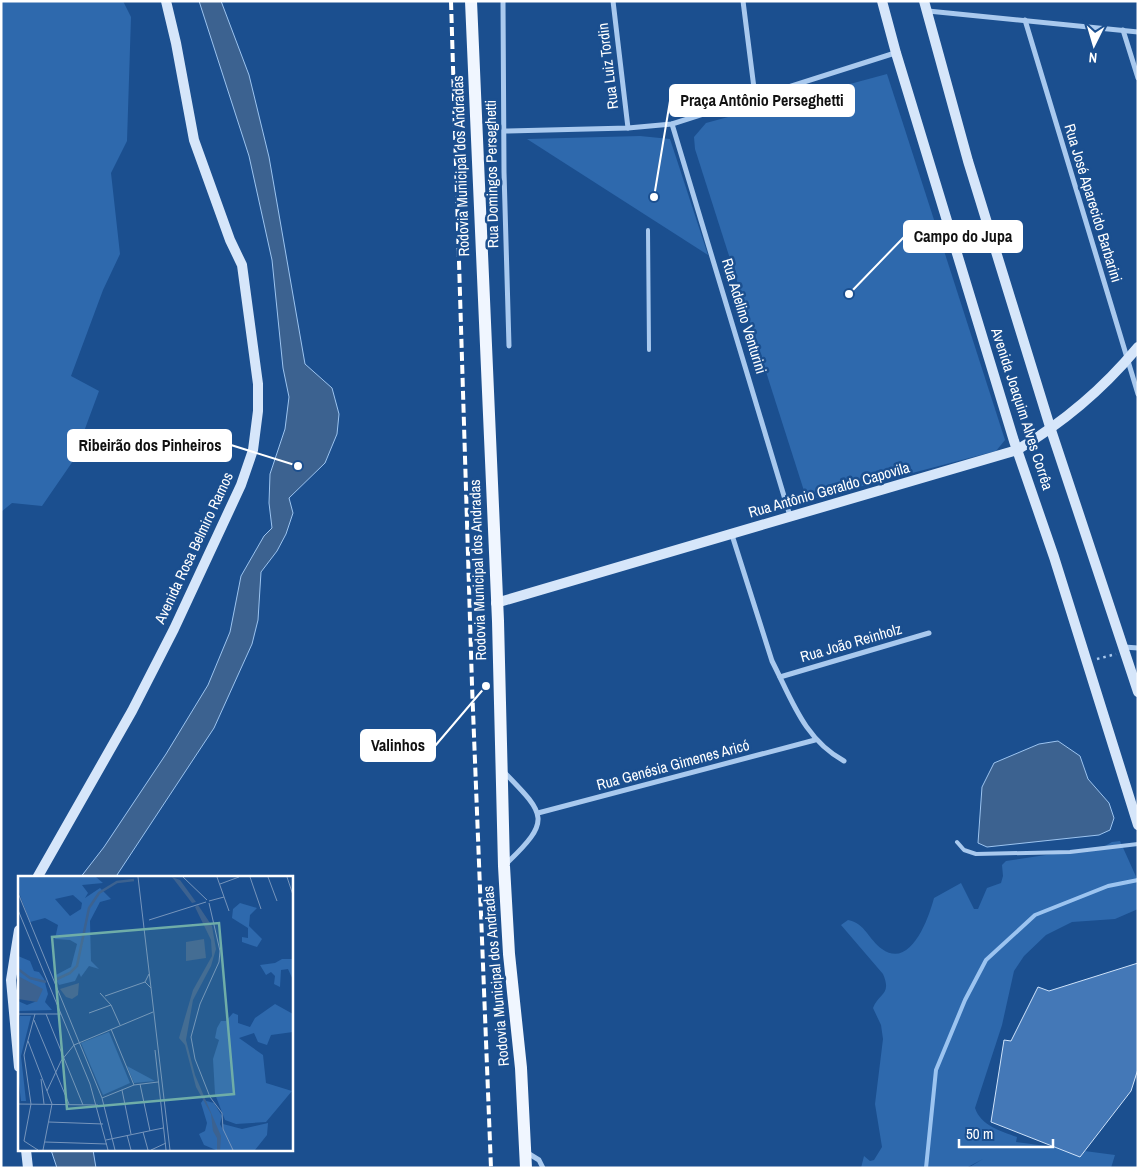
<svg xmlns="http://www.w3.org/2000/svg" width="1139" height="1169" font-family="'Archivo Narrow',sans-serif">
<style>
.green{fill:#2e69ad}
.water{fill:#3c6290;stroke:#9cc4f0}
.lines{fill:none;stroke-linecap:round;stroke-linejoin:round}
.stream{stroke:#9cc4f0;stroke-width:4}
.building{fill:#4478b7;stroke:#cfe3fa}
.path{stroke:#a9c9ee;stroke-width:2.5;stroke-dasharray:2.5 4;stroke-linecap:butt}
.lane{stroke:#a9c9ee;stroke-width:4}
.street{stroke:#a9c9ee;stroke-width:5}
.secondary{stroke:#d6e6fa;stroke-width:10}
.primary{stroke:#f0f6ff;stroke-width:12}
.rail{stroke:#fff;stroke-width:4;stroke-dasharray:9 4;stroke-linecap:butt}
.labels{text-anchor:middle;stroke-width:5;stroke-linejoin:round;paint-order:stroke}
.street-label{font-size:15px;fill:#fff;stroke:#1b4f8f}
.inset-river{fill:none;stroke:#3c6290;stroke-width:2.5}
.inset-road{fill:none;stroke:#7695bc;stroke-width:1}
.view{fill:#6fada8;fill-opacity:0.15;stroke:#6fada8;stroke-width:2.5}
.inset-edge{fill:none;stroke:#fff;stroke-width:2.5}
.leader{fill:none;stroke:#fff;stroke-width:2}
.callout-dot{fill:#fff;stroke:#1b4f8f;stroke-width:2}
.callout{fill:#fff;stroke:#fff;stroke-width:2}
.callout-label{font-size:16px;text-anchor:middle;font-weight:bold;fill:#111}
</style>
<rect width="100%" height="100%" fill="#1b4f8f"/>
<g class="green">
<path d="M1 1H123L131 17 127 141 111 173 120 254 103 290 71 376 99 391 73 461 42 506 12 503 1 512Z"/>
<path d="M887 74 1005 440 996 451 817 498 805 494 695 149 694 137 706 123Z"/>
<path d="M640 136 670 139 708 255 527 139Z"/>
<path d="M1120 841 1138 881V909L1115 919 1072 922 1046 935 1024 956 1014 971 1002 1025 975 1108C981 1126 1001 1131 1017 1137L1016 1142 1115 1155 1111 1168H968L983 1159 966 1168H861L864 1156 870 1161 874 1160 882 1147 875 1104 883 1039 881 1025 873 1008C879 993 892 995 883 974L841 925 848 920C865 923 869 940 882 949 911 970 929 917 934 898L961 883 974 909H978L987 888 1001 883 1003 876 1002 865 1006 861 1105 846 1112 842Z"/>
</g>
<g class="water">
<path d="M199 1H221L249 75 269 157 305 364 332 388 339 414 337 434 325 463 289 498 293 513 286 534 277 551 261 572 258 620 252 644 214 728 115 878H80L104 847 166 754 208 685 230 632 241 576 264 536 272 528 269 503 270 474 285 429 289 397 283 368 272 260 249 156Z"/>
<path d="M1058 741 1080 756 1088 779 1109 803 1114 818 1110 830 1099 835 987 847 978 843 982 787 994 763 1039 744Z"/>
<path d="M51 1150H93L96 1168H57Z"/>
</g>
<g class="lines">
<path class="stream" d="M926 1168 936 1070 965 1000 986 960 1035 915 1108 886 1138 880"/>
</g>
<path class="building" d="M1138 963V1069L1131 1091 1080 1157 991 1122 1004 1040 1011 1041 1038 987 1049 991Z"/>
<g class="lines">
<path class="path" d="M1097 659 1116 654"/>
<g class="lane">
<path d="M648 230 649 350"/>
<path d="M957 842 964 850 976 854 1070 852 1138 844"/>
</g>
<g class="street">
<path d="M503 1 504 172 509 346"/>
<path d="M613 1 628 128"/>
<path d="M743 1 755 96"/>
<path d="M928 11 1138 32"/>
<path d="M1025 20 1138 394"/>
<path d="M1123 30 1138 78"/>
<path d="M672 124 790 516"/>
<path d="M505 131 628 128 672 124 895 53"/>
<path d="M732 535 772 661C792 700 804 739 844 761"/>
<path d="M1124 647 1138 648"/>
<path d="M780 677 929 633"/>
<path d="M504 772C546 815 552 820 506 864"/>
<path d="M538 813 815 740"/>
<path d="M526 1152 539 1160 543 1168"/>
</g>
<g class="secondary">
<path d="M882 1 896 53 1014 441 1054 557 1138 825"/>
<path d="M924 1 968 161 1051 430 1138 692"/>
<path d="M496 603 1017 450C1063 423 1104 388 1138 347"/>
<path d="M37 878 132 711 174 629 241 485 253 450 258 411V384L242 265 230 240 194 140 176 43 166 1"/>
<path d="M19 930 11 980 19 1067"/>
<path d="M26 1150 28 1168"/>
</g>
<path class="primary" d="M471 1 498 621 504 866 509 954 521 1068 526 1168"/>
<path class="rail" d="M451 1 472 685 491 1168"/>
</g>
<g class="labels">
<g class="street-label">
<text transform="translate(608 66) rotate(-97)" y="5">Rua Luiz Tordin</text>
<text transform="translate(461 166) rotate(-92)" y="5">Rodovia Municipal dos Andradas</text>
<text transform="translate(492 174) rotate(-91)" y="5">Rua Domingos Perseghetti</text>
<text transform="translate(1093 203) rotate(73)" y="5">Rua José Aparecido Barbarini</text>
<text transform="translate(744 316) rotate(73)" y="5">Rua Adelino Venturini</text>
<text transform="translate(1022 409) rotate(72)" y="5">Avenida Joaquim Alves Corrêa</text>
<text transform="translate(829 490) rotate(-16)" y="5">Rua Antônio Geraldo Capovila</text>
<text transform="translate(194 548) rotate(-65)" y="5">Avenida Rosa Belmiro Ramos</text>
<text transform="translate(478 570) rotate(-92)" y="5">Rodovia Municipal dos Andradas</text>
<text transform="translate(851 643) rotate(-16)" y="5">Rua João Reinholz</text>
<text transform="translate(673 765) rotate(-15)" y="5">Rua Genésia Gimenes Aricó</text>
<text transform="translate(496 976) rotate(-95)" y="5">Rodovia Municipal dos Andradas</text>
</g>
</g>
<g transform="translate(18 876)">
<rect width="275" height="275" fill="#1b4f8f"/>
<path d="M0 1H78L85 7 64 9 70 17 67 22 82 12 93 23 82 26 72 45 73 85 81 93 71 90 63 101 61 97 57 105 41 109 36 100 53 91 59 68 52 64 37 63 40 49 27 42 12 46 0 14ZM55 19 64 27 63 33 52 40 37 23ZM222 27 239 32 232 39 231 50 244 63 239 71 224 66V61L230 62V52L214 42 215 33ZM0 80 12 85 16 95 21 96 26 103 30 118 27 126 34 134 0 135V125L9 129 19 125 0 99ZM264 83H275V104L270 93 263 94 262 111 256 108 257 100 253 96 248 99 242 89 257 87ZM257 128 275 138V156L253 159 249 169 240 166 236 157 221 162 245 179 248 207 274 215 248 246 218 248 207 244 197 218 195 183 201 164 197 162 199 152 203 145H208L215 137 220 139V147L232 151 237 142ZM2 140H13L3 180 8 225H3L0 199ZM91 156 112 207 85 219 63 167ZM109 190 137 205 116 207ZM185 224 196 227 204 240 202 248 205 254V248L224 253 250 247 249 259 237 274H198L186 269 181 258 187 255 189 247 183 227Z" fill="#2e69ad" fill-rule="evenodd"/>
<path d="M154 1 162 4 178 26 174 27ZM180 29 194 50 198 73 193 90 175 124 168 164 177 199 203 260 202 274H199V262L195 255 193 238 178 211 167 169 161 162 175 114 194 80 193 64 177 31ZM186 63 188 82 168 85V66ZM0 100 25 113 19 126 0 123ZM61 107 60 119 54 123 48 121 42 113Z" fill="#3c6290"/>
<path class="inset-river" d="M0 93 12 102 28 106M37 104 52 97 59 90 71 32 81 17 99 6 116 4"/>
<path class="inset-road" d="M120 1 152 274M165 1 189 24M199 1 211 35M232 1 243 33M250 1 259 25M269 1 275 19M202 8 221 1M0 17 84 222 97 274M191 25 206 21M191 27 202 75 201 86 182 128 173 161 177 183 192 221 204 237 205 253 215 274M0 34 72 208 90 274M131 44 188 26M131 98 127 106 133 112M82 117 93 129 102 149M87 120 127 106M71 137 93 129M0 138H43M17 138 6 179 13 228 6 265 20 274M28 138 65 229M16 144 51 228M93 153 116 209M10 165 34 228 25 274M137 174 148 274M23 203 26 228M122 208 132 255M104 214 113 258M29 215 43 185 56 169 135 136M84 222 116 209 140 206M0 228 80 229M31 246 85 248M125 256 130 274M109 259 113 274M88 264 145 252M27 266 89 268M133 274 148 267"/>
<path class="view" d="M201 47 216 218 49 233 34 61Z"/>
<rect width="275" height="275" class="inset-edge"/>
</g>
<path class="leader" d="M654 197L670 101M849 294L904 237M298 466L231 445M486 686L435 746"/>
<g class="callout-dot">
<circle cx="654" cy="197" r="5"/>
<circle cx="849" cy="294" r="5"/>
<circle cx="298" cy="466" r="5"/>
<circle cx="486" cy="686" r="5"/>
</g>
<g class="callout">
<rect x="670" y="85" width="184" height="31" rx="5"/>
<rect x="904" y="221" width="118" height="31" rx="5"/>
<rect x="68" y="430" width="163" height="31" rx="5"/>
<rect x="361" y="730" width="74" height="31" rx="5"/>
</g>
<g class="callout-label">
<text x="762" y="106">Praça Antônio Perseghetti</text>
<text x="963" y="242">Campo do Jupa</text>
<text x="150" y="451">Ribeirão dos Pinheiros</text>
<text x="398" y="751">Valinhos</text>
</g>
<rect width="1139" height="1169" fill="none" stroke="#ffffff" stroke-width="5"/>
<g transform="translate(1094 45) rotate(185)" stroke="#1b4f8f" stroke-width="4" paint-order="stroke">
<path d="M0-4L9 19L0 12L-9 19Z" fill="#ffffff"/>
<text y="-8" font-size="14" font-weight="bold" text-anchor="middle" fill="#ffffff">N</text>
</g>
<path d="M959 1139v8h94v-8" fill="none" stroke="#ffffff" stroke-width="2.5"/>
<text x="966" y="1139" font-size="15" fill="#ffffff" stroke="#1b4f8f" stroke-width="4" paint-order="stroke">50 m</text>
</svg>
